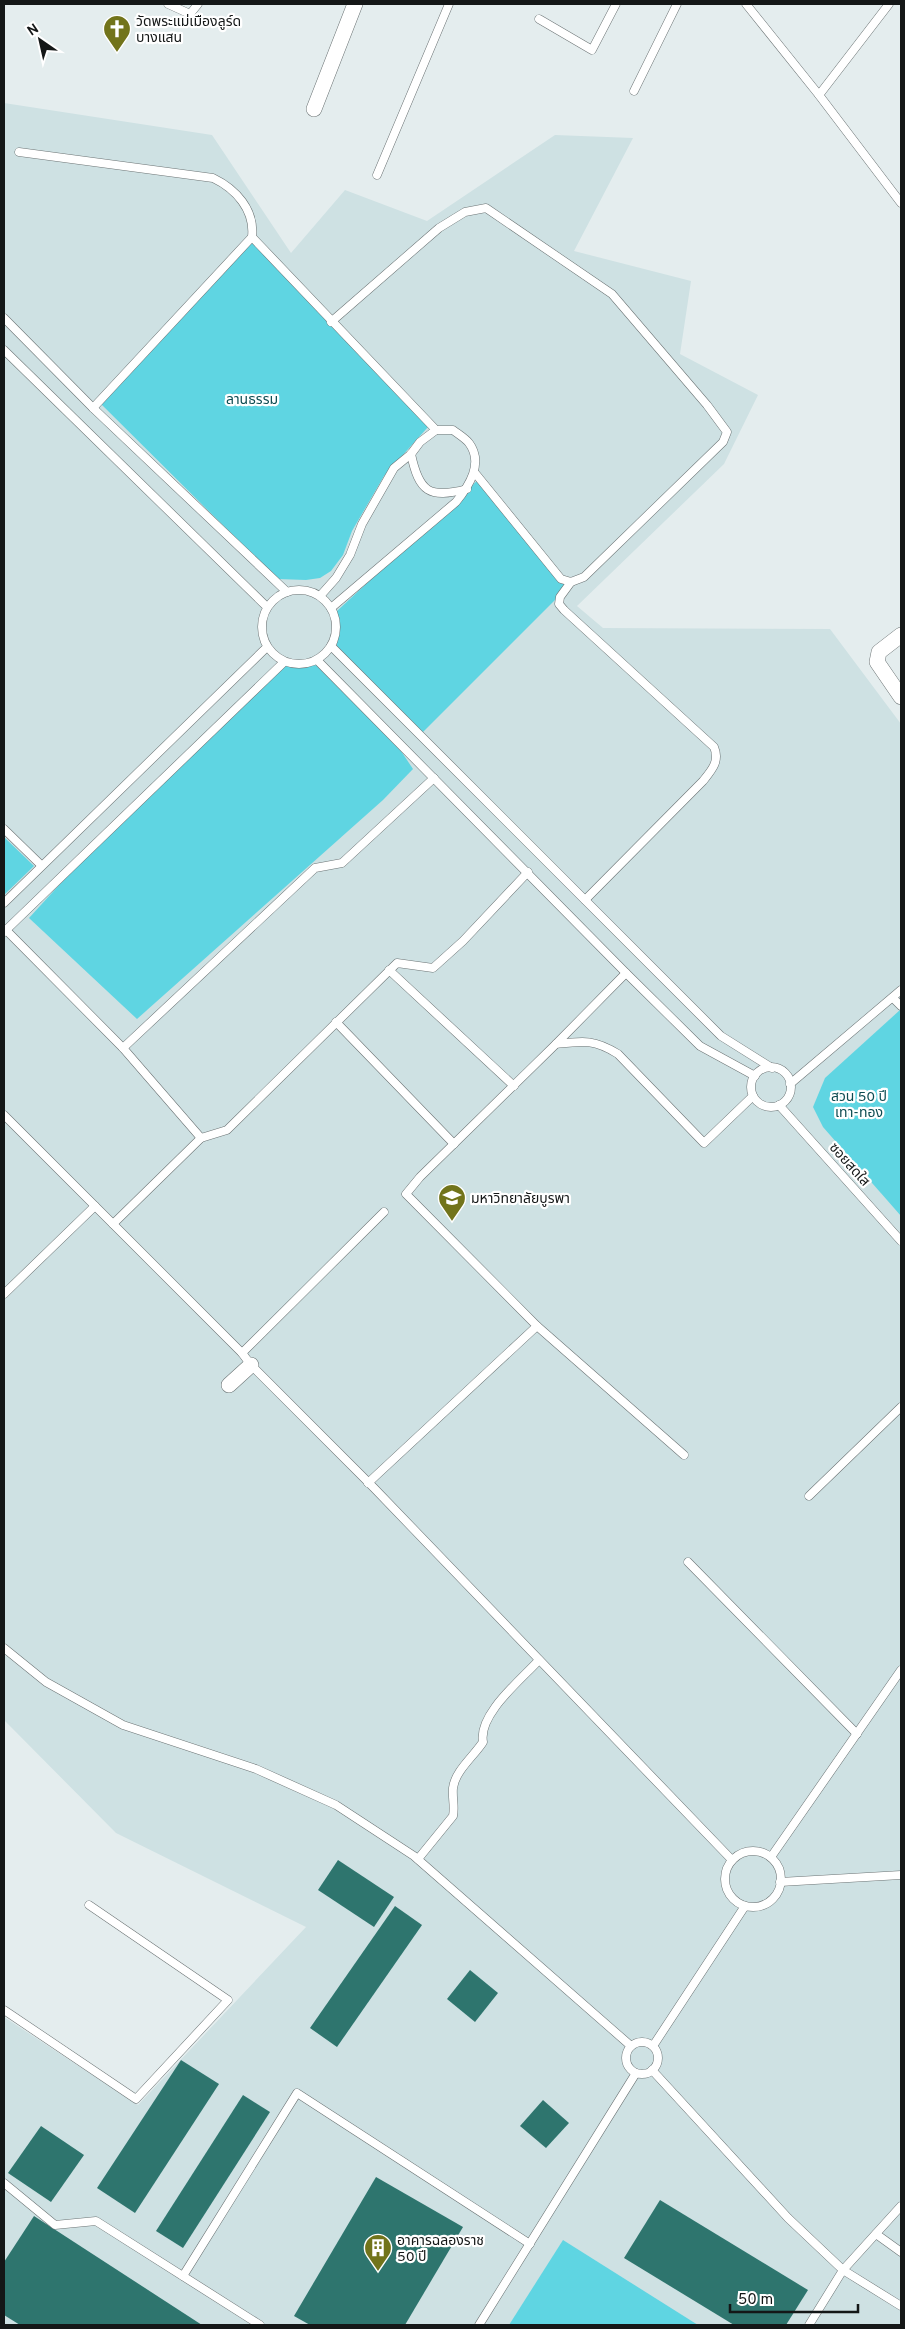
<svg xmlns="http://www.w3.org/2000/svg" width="905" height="2329" font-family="Overpass,'Noto Sans Thai',sans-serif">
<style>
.built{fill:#cee1e3}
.green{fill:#5fd5e2}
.building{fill:#2e756e}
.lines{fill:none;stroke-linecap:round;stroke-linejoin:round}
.service-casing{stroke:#6c7475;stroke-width:9}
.minor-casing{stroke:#6c7475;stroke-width:16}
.service{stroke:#fff;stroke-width:8}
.minor{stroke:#fff;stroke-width:15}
.labels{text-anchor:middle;stroke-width:4.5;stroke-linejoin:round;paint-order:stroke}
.poi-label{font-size:14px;fill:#141717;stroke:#fff;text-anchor:start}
.park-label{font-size:14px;fill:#0d4c52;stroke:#fff}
.street-label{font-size:14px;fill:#141717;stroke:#fff}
</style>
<rect width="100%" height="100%" fill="#e4edee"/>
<path class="built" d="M4 103 212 135 291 253 345 190 427 221 555 135 633 138 574 251 691 281 680 354 758 395 724 464 577 606 603 628 830 629 901 724V2325H4V2017L138 2105 306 1927 116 1833 4 1720Z"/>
<g class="green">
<path d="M252 237 428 427 384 476 352 531 343 555 331 571 320 578 306 580 277 579 99 402Z"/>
<path d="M479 479 567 588 420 735 337 652V611Z"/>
<path d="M284 662 323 666 387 730 413 769 383 800 137 1019 29 918 114 825Z"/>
<path d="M4 837 34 866 4 895Z"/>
<path d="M900 1010 901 1011V1216L823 1127 813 1107 825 1078Z"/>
<path d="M563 2240 698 2325H509Z"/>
</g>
<g class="building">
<path d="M338 1860 394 1897 374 1927 318 1890Z"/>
<path d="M395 1906 422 1925 337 2047 310 2028Z"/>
<path d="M470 1970 498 1993 475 2022 447 1999Z"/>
<path d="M181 2060 219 2084 135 2213 97 2188Z"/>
<path d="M243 2095 270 2112 183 2248 156 2231Z"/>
<path d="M543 2100 569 2123 546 2148 520 2126Z"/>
<path d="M41 2126 84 2155 51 2202 8 2173Z"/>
<path d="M376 2177 463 2227 405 2325H310L294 2316Z"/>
<path d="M660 2200 808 2290 786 2325H734L624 2258Z"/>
<path d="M34 2216 202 2325H20L4 2315V2262Z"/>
</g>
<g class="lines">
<defs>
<g id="service">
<path d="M168 4 190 14 198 4"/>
<path d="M746 4 819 95"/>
<path d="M889 4 819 95 901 203"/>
<path d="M539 19 592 50 616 4"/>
<path d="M634 91 677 4"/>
<path d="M19 152 213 178C236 189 255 210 252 237L93 408"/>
<path d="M377 175 449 4"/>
<path d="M252 237 436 430"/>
<path d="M4 318 93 408 287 592"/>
<path d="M331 322 439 228 465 212 486 208 612 294 707 405 727 432 723 442 584 577 571 582 561 579 475 473"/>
<path d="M4 350 267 607"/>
<path d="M411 454C419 492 429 499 467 489"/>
<path d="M571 582 560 597 559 604 564 610 714 747C720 761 712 770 703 781L585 900"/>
<circle cx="299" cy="627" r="37"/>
<path d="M320 596 336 578 350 555 362 524 394 468 411 454 420 442 436 430H453C458 434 465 438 469 443 484 463 469 486 456 502L331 608"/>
<path d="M331 646 721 1036 772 1068"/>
<path d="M317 660 626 973 700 1046 755 1076"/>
<path d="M4 829 41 865"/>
<path d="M4 903 267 647"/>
<path d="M6 930 123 1048 201 1138"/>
<path d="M4 932 284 662"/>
<path d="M389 970 514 1086"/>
<path d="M893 998 901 1006"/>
<path d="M336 1022 454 1144"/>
<path d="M556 1044 626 973"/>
<path d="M123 1048 315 868 342 863 434 778"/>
<circle cx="771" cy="1087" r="20"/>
<path d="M790 1084 901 990"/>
<path d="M779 1105 901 1241"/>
<path d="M4 1115 242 1353 251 1365 374 1488 732 1860"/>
<path d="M113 1224 201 1138 227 1130 397 963 433 968 463 941 528 872"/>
<path d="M4 1294 95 1206"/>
<path d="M537 1326 684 1455"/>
<path d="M242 1353 384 1212"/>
<path d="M368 1483 537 1326 406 1194 420 1177 556 1044C583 1041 594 1039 618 1054L704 1143 753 1096"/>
<path d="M809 1496 901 1407"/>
<path d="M688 1562 857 1734"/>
<path d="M4 1648 46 1682 123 1725 256 1769 336 1805 414 1856 631 2046"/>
<circle cx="753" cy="1879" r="28"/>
<path d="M771 1857 901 1670"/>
<path d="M418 1859 453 1816C455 1806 452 1798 453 1788 455 1771 474 1756 483 1742 478 1714 521 1680 539 1660"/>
<path d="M780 1882 901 1875"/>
<path d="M4 2010 136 2099 228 2000 89 1905"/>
<circle cx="642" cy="2058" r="16"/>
<path d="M653 2046 745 1906"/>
<path d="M652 2070 788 2218 843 2270 901 2306"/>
<path d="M4 2183 55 2225 96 2221 260 2325"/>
<path d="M876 2234 901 2252"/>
<path d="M183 2276 297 2093 530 2244"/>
<path d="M479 2325 636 2073"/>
<path d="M809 2325 843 2270 901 2206"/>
</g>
<g id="minor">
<path d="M314 109 355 4"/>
<path d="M901 635 879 652 877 662 901 697"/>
<path d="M229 1385 251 1365"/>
</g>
</defs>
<use href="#service" class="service-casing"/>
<use href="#minor" class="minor-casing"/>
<use href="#service" class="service"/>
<use href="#minor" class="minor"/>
</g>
<defs>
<symbol id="church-pin" viewBox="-11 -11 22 30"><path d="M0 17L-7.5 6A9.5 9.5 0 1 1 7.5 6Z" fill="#72741b" stroke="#fff"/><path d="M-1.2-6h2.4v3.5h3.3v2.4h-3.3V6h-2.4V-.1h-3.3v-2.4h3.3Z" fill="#fff"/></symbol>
<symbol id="university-pin" viewBox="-11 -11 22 30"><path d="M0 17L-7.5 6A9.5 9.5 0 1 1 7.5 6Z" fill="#72741b" stroke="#fff"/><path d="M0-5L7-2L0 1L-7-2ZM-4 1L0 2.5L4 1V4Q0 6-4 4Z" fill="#fff"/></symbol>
<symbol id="building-pin" viewBox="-11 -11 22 30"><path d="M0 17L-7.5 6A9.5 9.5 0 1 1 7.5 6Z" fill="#72741b" stroke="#fff"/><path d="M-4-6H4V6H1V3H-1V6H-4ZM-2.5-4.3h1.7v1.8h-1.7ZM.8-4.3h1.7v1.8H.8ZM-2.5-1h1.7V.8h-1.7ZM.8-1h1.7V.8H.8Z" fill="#fff"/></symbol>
</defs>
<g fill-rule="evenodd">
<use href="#church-pin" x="101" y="13" width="32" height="43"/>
<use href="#university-pin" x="436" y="1182" width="32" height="43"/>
<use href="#building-pin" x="362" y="2232" width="32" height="43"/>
</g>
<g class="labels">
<g class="poi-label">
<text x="136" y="26">วัดพระแม่เมืองลูร์ด<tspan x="136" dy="16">บางแสน</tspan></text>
<text x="471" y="1203">มหาวิทยาลัยบูรพา</text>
<text x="397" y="2245">อาคารฉลองราช<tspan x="397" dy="16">50 ปี</tspan></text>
</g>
<g class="park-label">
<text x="252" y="404">ลานธรรม</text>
<text x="859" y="1101">สวน 50 ปี<tspan x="859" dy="16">เทา-ทอง</tspan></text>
</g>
<g class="street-label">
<text transform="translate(850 1164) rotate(48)" y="5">ซอยสดใส</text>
</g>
</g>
<rect width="905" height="2329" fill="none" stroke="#141717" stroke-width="10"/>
<g transform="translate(40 40) rotate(326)" stroke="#ffffff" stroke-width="4" paint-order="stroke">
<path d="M0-4L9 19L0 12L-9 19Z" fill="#141717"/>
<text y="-8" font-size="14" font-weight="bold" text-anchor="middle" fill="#141717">N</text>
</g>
<path d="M730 2304v8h128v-8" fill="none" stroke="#141717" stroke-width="2.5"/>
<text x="738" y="2304" font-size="15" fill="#141717" stroke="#ffffff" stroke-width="4" paint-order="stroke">50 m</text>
</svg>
